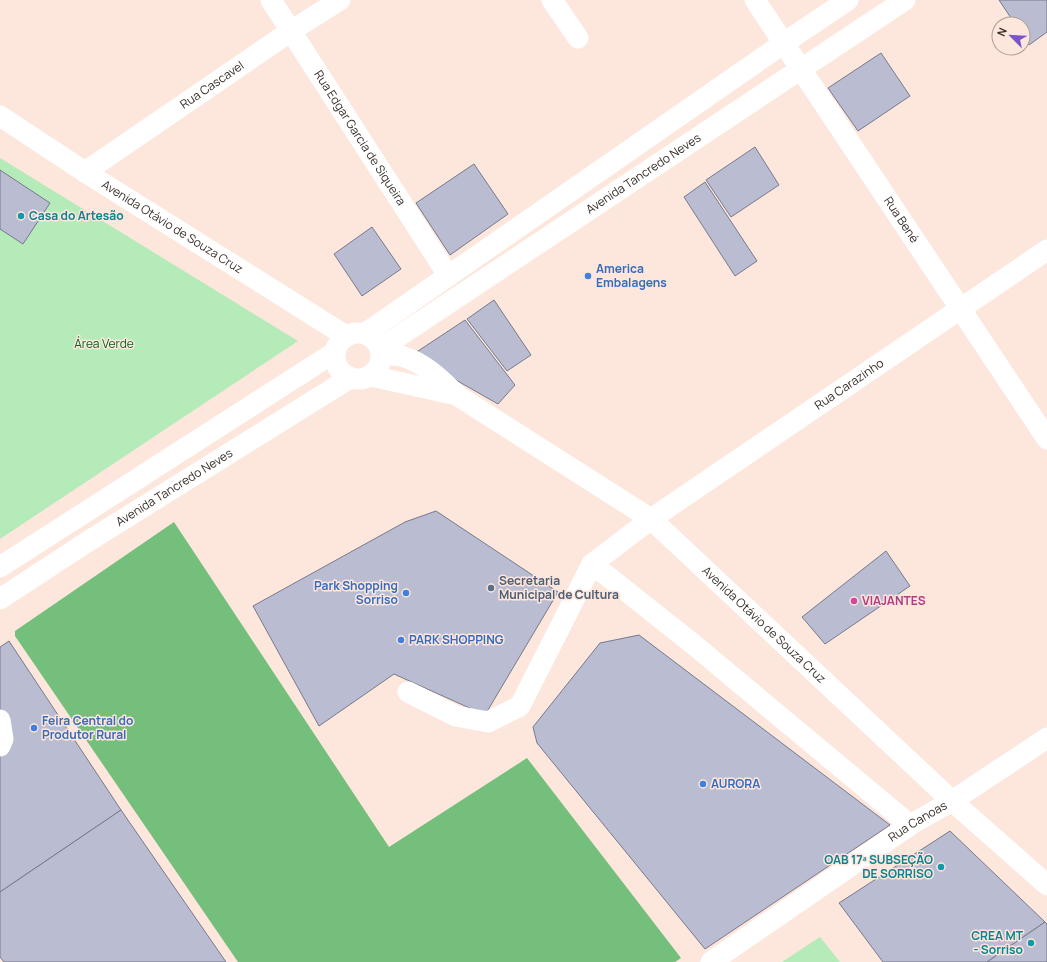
<svg xmlns="http://www.w3.org/2000/svg" width="1047" height="962" font-family="Manrope,sans-serif">
<style>
.green{fill:#b4ebb8}
.forest{fill:#73bf7b}
.building{fill:#babdd2;stroke:#77798d}
.lines{fill:none;stroke-linecap:round;stroke-linejoin:round}
.minor{stroke:#fff;stroke-width:21}
.culture-dot{fill:#0f9aa8;stroke:#fde6db;stroke-width:1.5}
.shop-dot{fill:#3f7fe0;stroke:#fde6db;stroke-width:1.5}
.service-dot{fill:#5c6f8a;stroke:#fde6db;stroke-width:1.5}
.hotel-dot{fill:#d1479c;stroke:#fde6db;stroke-width:1.5}
.labels{text-anchor:middle;stroke-width:3;stroke-linejoin:round;paint-order:stroke}
.street-label{font-size:12px;fill:#382f2b;stroke:#fde6db}
.culture-label{font-size:12px;font-weight:bold;fill:#0d838f;stroke:#fde6db;text-anchor:end}
.shop-label{font-size:12px;font-weight:bold;fill:#366cbe;stroke:#fde6db;text-anchor:start}
.park-label{font-size:12px;fill:#085e1f;stroke:#fde6db}
.service-label{font-size:12px;font-weight:bold;fill:#4e5e75;stroke:#fde6db;text-anchor:start}
.hotel-label{font-size:12px;font-weight:bold;fill:#b23c85;stroke:#fde6db;text-anchor:start}
</style>
<rect width="100%" height="100%" fill="#fde6db"/>
<g class="green">
<path d="M0 158 298 341 0 539Z"/>
<path d="M820 937 840 962H782Z"/>
</g>
<path class="forest" d="M174 522 389 847 527 758 681 958 675 962H238L15 636V631Z"/>
<g class="building">
<path d="M999 0H1047V32L1029 45 1023 36V24H1015Z"/>
<path d="M881 53 910 96 858 131 828 88Z"/>
<path d="M755 147 779 185 731 217 706 180Z"/>
<path d="M474 164 508 214 450 255 416 203Z"/>
<path d="M0 170 50 203 23 244 0 229Z"/>
<path d="M705 182 757 261 735 276 684 197Z"/>
<path d="M372 227 401 269 362 296 334 254Z"/>
<path d="M494 300 531 355 507 371 467 319Z"/>
<path d="M465 320 515 385 498 404 412 355Z"/>
<path d="M436 511 558 592 485 715 394 674 319 726 253 606 405 522Z"/>
<path d="M886 551 910 586 825 644 802 617Z"/>
<path d="M639 635 890 825 705 949 537 743 533 727 600 643Z"/>
<path d="M9 641 121 810 0 892V647Z"/>
<path d="M121 810 226 962H4L0 957V892Z"/>
<path d="M950 831 1045 922 987 962H883L839 903Z"/>
<path d="M1045 922 1047 924V962H987Z"/>
</g>
<g class="lines">
<g class="minor">
<path id="s1" d="M271 0 448 275"/>
<path d="M552 0 578 38"/>
<path id="s2" d="M755 0 1047 439"/>
<path id="s3" d="M0 116 85 172 346 336"/>
<path id="s4" d="M85 172 291 31 340 0"/>
<circle cx="358" cy="356" r="23"/>
<path d="M366 333 784 43 848 0"/>
<path id="s5" d="M381 348 905 0"/>
<path id="s6" d="M382 354C389 355 397 355 404 357 425 363 442 381 458 396L651 519 952 801 1047 885"/>
<path d="M371 376 457 395"/>
<path d="M592 564 693 644 910 825"/>
<path d="M0 567 335 352"/>
<path id="s7" d="M0 599 87 542 350 378"/>
<path id="s8" d="M408 692 456 716 488 722 520 706 592 564 651 519 1047 250"/>
<path d="M0 720 3 739 0 746"/>
<path id="s9" d="M711 962 910 825 952 801 1047 738"/>
</g>
</g>
<g class="culture-dot">
<circle cx="21" cy="216" r="4"/>
<circle cx="941" cy="867" r="4"/>
<circle cx="1031" cy="943" r="4"/>
</g>
<g class="shop-dot">
<circle cx="588" cy="276" r="4"/>
<circle cx="406" cy="593" r="4"/>
<circle cx="401" cy="640" r="4"/>
<circle cx="34" cy="728" r="4"/>
<circle cx="703" cy="784" r="4"/>
</g>
<circle class="service-dot" cx="491" cy="588" r="4"/>
<circle class="hotel-dot" cx="854" cy="601" r="4"/>
<g class="labels">
<g class="street-label">
<text dy="4" stroke="none"><textPath href="#s4" startOffset="154">Rua Cascavel</textPath></text>
<text dy="4" stroke="none"><textPath href="#s1" startOffset="164">Rua Edgar Garcia de Siqueira</textPath></text>
<text dy="4" stroke="none"><textPath href="#s5" startOffset="315">Avenida Tancredo Neves</textPath></text>
<text dy="4" stroke="none"><textPath href="#s2" startOffset="264">Rua Bené</textPath></text>
<text dy="4" stroke="none"><textPath href="#s3" startOffset="205">Avenida Otávio de Souza Cruz</textPath></text>
<text dy="4" stroke="none"><textPath href="#s8" startOffset="595">Rua Carazinho</textPath></text>
<text dy="4" stroke="none"><textPath href="#s7" startOffset="207">Avenida Tancredo Neves</textPath></text>
<text dy="4" stroke="none"><textPath href="#s6" startOffset="473">Avenida Otávio de Souza Cruz</textPath></text>
<text dy="4" stroke="none"><textPath href="#s9" startOffset="250">Rua Canoas</textPath></text>
</g>
<g class="culture-label">
<text x="29" y="220" text-anchor="start">Casa do Artesão</text>
<text x="933" y="864">OAB 17ª SUBSEÇÃO<tspan x="933" dy="14">DE SORRISO</tspan></text>
<text x="1023" y="940">CREA MT<tspan x="1023" dy="14">- Sorriso</tspan></text>
</g>
<g class="shop-label">
<text x="596" y="273">America<tspan x="596" dy="14">Embalagens</tspan></text>
<text x="398" y="590" text-anchor="end">Park Shopping<tspan x="398" dy="14">Sorriso</tspan></text>
<text x="409" y="644">PARK SHOPPING</text>
<text x="42" y="725">Feira Central do<tspan x="42" dy="14">Produtor Rural</tspan></text>
<text x="711" y="788">AURORA</text>
</g>
<g class="park-label">
<text x="104" y="348">Área Verde</text>
</g>
<g class="service-label">
<text x="499" y="585">Secretaria<tspan x="499" dy="14">Municipal de Cultura</tspan></text>
</g>
<g class="hotel-label">
<text x="862" y="605">VIAJANTES</text>
</g>
</g>
<g transform="translate(1011 36) rotate(294)"><circle r="19" fill="#fde6db" stroke="#ae9d95"/>
<path d="M0-3L7 15L0 10L-7 15Z" fill="#7c53cc"/>
<text y="-6" font-size="11" font-weight="bold" text-anchor="middle" fill="#382f2b">N</text>
</g>
</svg>
